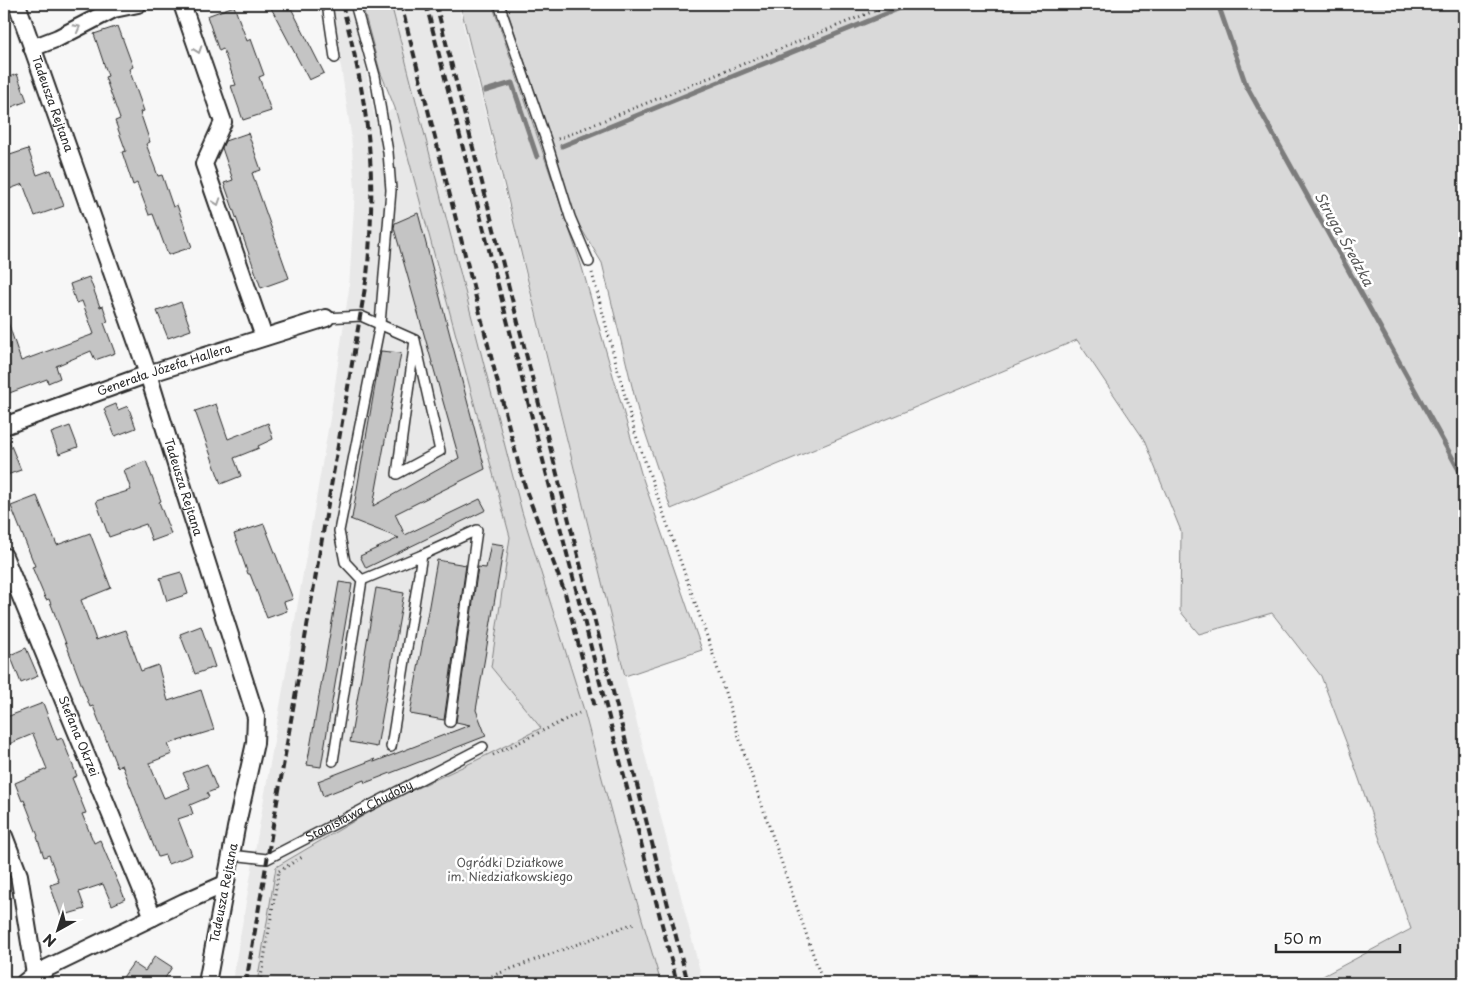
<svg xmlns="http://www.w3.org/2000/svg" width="1468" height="987" font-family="'Playpen Sans',sans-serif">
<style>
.built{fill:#e8e8e8}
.green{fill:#d9d9d9;stroke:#828282}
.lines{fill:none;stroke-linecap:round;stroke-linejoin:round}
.stream{stroke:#7b7b7b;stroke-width:5}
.building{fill:#c4c4c4;stroke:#2b2b2b}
.service-casing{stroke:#2b2b2b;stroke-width:12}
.minor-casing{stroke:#2b2b2b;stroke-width:20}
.path{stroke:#2b2b2b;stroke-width:3;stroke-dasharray:1 4;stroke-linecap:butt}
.service{stroke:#fff;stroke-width:9}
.minor{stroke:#fff;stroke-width:16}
.rail{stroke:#2b2b2b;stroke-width:4;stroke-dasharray:8 4;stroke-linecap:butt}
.oneway{stroke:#a0a0a0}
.labels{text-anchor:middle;stroke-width:5;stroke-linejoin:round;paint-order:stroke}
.street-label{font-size:12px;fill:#2b2b2b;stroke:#fff}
.park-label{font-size:12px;fill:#565656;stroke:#fff}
.water-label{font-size:14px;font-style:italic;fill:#5a5a5a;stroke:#fff}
</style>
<rect width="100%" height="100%" fill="#f7f7f7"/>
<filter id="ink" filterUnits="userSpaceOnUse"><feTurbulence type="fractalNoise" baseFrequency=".02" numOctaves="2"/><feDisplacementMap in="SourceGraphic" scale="10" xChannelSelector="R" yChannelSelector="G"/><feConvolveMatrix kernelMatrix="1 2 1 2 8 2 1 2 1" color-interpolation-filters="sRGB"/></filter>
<g filter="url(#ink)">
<g class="built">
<path d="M325 4H349L365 64 375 119 395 108 559 719 477 760 383 804 276 867 257 983H232L330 418 349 289 355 190 351 134 341 67Z"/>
<path d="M391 4H458L625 676 703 983H661L618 838 583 707 522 512Z"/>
</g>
<g class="green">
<path d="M362 4H391L522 512 583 707 618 838 661 983H257L276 867 383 804 477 760 541 728 491 667 510 537 395 108 380 71Z"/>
<path d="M460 4H492L581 264 641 473 702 650 625 676Z"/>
<path d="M505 4H1464V983H1310L1411 929 1348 747 1321 676 1272 613 1199 634 1180 611 1181 531 1143 438 1077 340 671 509 638 411 602 263 573 215 549 134Z"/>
</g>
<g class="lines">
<g class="stream">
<path d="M1218 4 1246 85 1464 479"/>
<path d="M485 91 512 83 537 157"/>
<path d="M562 146 910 4"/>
</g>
</g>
<g class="building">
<path d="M269 4H289L324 73 309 80Z"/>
<path d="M234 6 247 41 251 39 264 75 259 77 271 111 243 120 231 86 236 85 223 49 219 51 207 16Z"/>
<path d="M118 26 133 67 129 69 144 111 140 112 150 142 146 144 158 176 162 175 173 207 177 205 192 247 168 255 153 214 149 215 137 183 133 185 122 152 126 151 115 121 120 119 105 77 108 76 94 34Z"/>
<path d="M17 74 27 101 4 110V79Z"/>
<path d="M248 133 261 170 252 173 289 278 261 288 224 183 233 180 222 148 225 141Z"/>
<path d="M28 149 37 175 51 170 64 206 35 216 23 184 4 191V157Z"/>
<path d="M418 213 485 469 395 514 405 535 480 499 486 510 366 568 360 556 399 538 350 519 352 518 381 351 401 353 373 506 459 458 394 228 395 223Z"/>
<path d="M89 277 100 307 103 306 108 322 104 323 115 353 95 360 91 351 56 366 60 378 48 383 47 379 4 395V317L6 316 21 361 94 334 82 301 76 303 70 284Z"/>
<path d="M181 302 191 330 168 338 157 311Z"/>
<path d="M116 404 118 410 128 406 136 428 115 436 104 409Z"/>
<path d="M216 404 228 439 268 423 273 439 258 446 259 448 234 458 241 476 221 484 195 411Z"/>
<path d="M70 426 78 447 59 454 51 433Z"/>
<path d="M4 436H7L21 470 4 476Z"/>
<path d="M146 461 161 501 159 502 171 534 152 541 146 524 109 537 96 501 131 490 124 470Z"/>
<path d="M37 496 57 545 90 533 111 588 81 600 96 640 126 630 141 671 158 665 168 701 201 690 214 730 168 744 172 754 149 763 164 798 190 788 183 773 207 764 217 789 207 793 209 797 190 805 193 814 178 819 192 855 168 864 165 855 158 857 122 765 117 767 93 706 90 707 49 599 46 600 32 567 35 566 11 506Z"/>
<path d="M264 524 293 599 284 602 287 611 267 618 250 574H248L234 534Z"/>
<path d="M491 543 504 545 476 710 486 736 365 783 364 780 323 796 318 781 375 759 374 762 470 725 456 722 478 567 486 568Z"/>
<path d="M437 560 466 565 444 720 410 714Z"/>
<path d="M181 572 188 594 167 601 160 578Z"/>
<path d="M339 582 352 584 321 767 307 765Z"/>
<path d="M376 588 404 593 377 747 350 742Z"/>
<path d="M201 626 215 667 195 674 180 634Z"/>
<path d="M26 648 38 676 21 683 10 655Z"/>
<path d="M43 703 57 740 62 738 77 776 72 778 86 813 82 814 94 843 100 840 125 899 112 905 103 884 79 892 85 909 61 916 50 885 59 882 49 855 44 857 37 837 38 836 24 800 22 801 15 783 47 769 33 734 4 746V718Z"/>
<path d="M155 956 172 967 162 983H119L133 963 145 971Z"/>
</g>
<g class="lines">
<defs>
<g id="service">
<path d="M327 4 335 58"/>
<path d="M499 4 547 143 570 217 589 262"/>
<path d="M326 318 361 316 415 340 397 474 440 451 415 340"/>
<path d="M422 555 477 530 450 722"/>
<path d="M362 580 422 555 391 747"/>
<path d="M333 761 362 580 345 562 339 531 380 324 391 190 388 152 375 76 355 4"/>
<path id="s1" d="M231 855 267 859 483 747"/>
</g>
<g id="minor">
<path id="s2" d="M17 4 148 374 186 497 256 717 255 743 236 828 207 983"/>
<path d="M182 4 223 122 204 164 264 337"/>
<path d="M32 48 58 38 114 9 138 4"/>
<path id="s3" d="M4 426 148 374 326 318"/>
<path id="s4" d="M4 556 153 917"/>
<path d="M4 836 19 875 35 974"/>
<path d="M24 983 35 974 184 902 225 884"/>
</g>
</defs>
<use href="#service" class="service-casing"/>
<use href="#minor" class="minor-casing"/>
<g class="path">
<path d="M558 139 891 4"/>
<path d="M592 273 634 430 710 645 745 756 823 983"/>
<path d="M493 755 579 713"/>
<path d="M279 871 304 856"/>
<path d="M260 983 279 870"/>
<path d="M473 983 637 922"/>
</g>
<use href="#service" class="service"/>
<use href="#minor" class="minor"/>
<g class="rail">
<path d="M401 4 519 466 527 493 565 593 595 707"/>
<path d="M426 4 677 983"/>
<path d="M436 4 688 983"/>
<path d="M246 983 367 276C370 243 372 210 371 177 369 118 357 60 342 4"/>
</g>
</g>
<defs><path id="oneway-chevron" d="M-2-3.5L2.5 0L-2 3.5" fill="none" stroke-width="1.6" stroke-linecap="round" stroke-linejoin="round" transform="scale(1.25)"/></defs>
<g class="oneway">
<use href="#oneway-chevron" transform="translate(77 28) rotate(-28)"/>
<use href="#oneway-chevron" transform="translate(198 50) rotate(71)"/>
<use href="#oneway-chevron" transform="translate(217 202) rotate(71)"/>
</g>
</g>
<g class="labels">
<g class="street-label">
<text dy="4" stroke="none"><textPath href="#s2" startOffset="106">Tadeusza Rejtana</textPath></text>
<text dy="4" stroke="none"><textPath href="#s3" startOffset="170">Generała Józefa Hallera</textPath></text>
<text dy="4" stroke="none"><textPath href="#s2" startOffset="511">Tadeusza Rejtana</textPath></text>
<text dy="4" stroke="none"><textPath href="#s4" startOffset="195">Stefana Okrzei</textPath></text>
<text dy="4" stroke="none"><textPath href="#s1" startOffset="140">Stanisława Chudoby</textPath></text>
<text transform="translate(224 893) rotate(-79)" y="4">Tadeusza Rejtana</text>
</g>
<g class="park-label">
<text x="510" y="867">Ogródki Działkowe<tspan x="510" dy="14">im. Niedziałkowskiego</tspan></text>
</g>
<g class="water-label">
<text transform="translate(1344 239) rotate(61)" y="5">Struga Średzka</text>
</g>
</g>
<rect width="1468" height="987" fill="none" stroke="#fff" stroke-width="20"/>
<rect x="10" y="10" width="1448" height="967" fill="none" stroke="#2b2b2b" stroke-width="2" filter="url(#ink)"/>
<g transform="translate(58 930) rotate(219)" stroke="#ffffff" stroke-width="4" paint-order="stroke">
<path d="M0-4L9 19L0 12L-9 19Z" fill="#2b2b2b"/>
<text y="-8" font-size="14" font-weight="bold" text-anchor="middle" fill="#2b2b2b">N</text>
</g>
<path d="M1276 944v8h124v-8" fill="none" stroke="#2b2b2b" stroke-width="2.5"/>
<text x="1283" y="944" font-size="15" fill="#2b2b2b" stroke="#ffffff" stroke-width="4" paint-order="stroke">50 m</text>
</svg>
